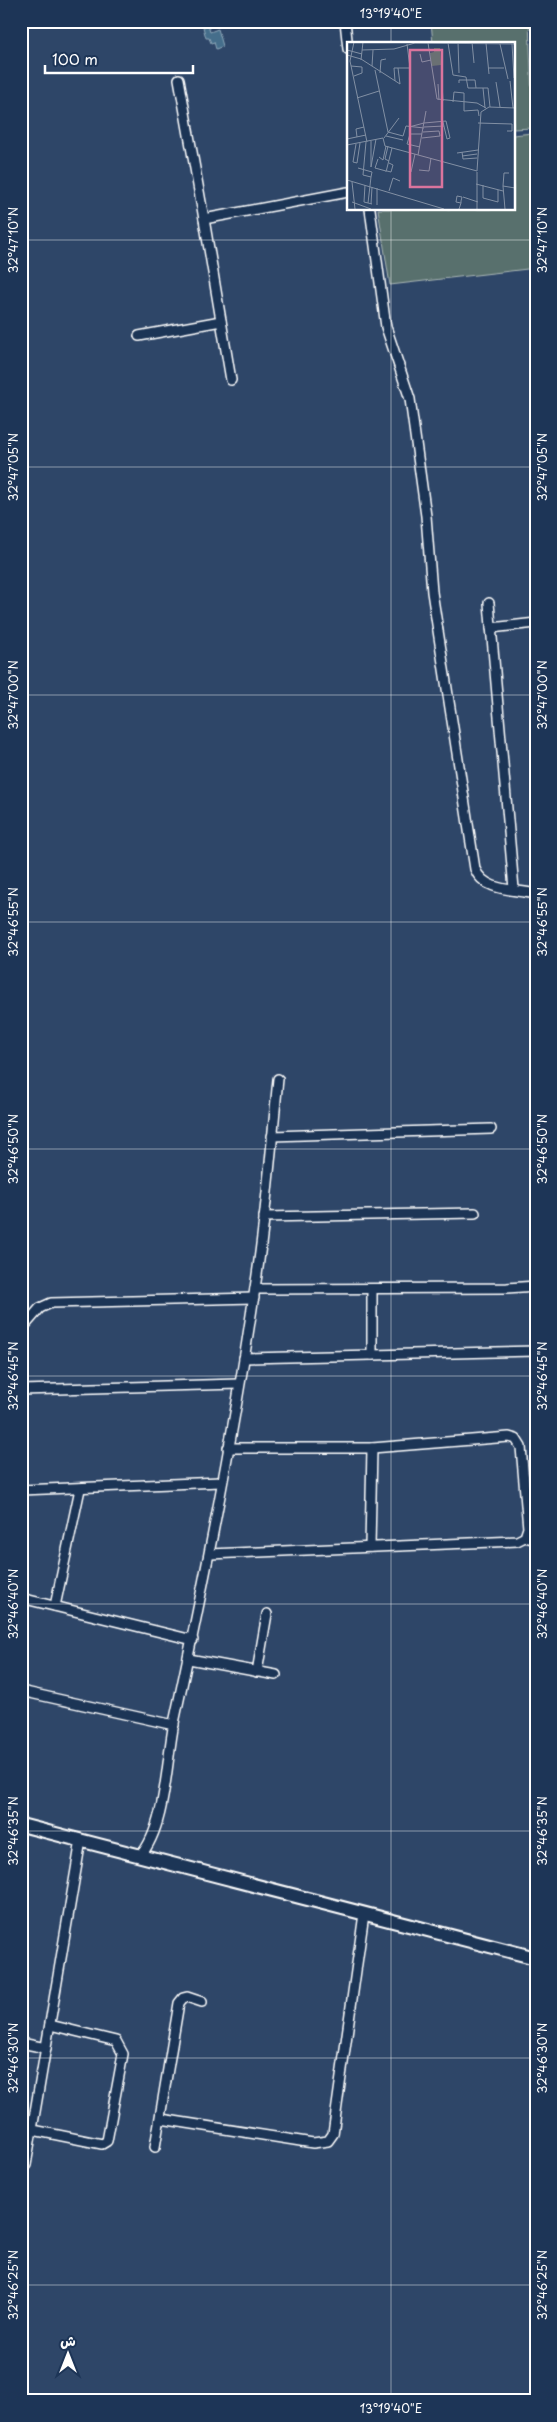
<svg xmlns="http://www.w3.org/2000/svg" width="557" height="2422" font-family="'Playpen Sans','Playpen Sans Arabic',sans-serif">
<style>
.green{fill:#58706d;stroke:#acb8b6}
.water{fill:#446e8b;stroke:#8fa8b9}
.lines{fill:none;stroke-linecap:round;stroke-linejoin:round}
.street-casing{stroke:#fff;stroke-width:12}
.secondary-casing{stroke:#fff;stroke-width:16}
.street{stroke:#1d3557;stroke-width:9}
.secondary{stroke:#1d3557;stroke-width:12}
.ticks{fill:none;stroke:#fff;stroke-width:1;stroke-opacity:0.45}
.inset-road{fill:none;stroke:#8290a4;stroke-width:1}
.view{fill:#da749d;fill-opacity:0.15;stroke:#da749d;stroke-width:2.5}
.inset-edge{fill:none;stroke:#fff;stroke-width:2.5}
.neatline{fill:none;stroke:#fff;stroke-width:2}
.ticks-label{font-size:12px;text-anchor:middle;fill:#fff}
</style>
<rect width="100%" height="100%" fill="#2e4668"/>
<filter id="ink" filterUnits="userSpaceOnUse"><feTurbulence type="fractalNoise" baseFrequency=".02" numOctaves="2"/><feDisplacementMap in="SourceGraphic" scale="10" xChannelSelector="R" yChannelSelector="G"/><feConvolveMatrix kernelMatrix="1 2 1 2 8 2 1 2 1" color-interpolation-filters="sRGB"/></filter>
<g filter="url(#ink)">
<g class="green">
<path d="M431 21H529L533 128 513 129V44H433Z"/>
<path d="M533 133 536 154V268L390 285 378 209H513V135Z"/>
</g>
<path class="water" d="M208 26 210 32 218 29 223 46 216 49 214 42 211 43 209 38H206L203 27Z"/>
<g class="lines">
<defs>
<g id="street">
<path d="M345 21 348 49"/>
<path d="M179 79 204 219 348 192"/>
<path d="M370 209 386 327 410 399 426 516 432 592 475 869C484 892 515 889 536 894"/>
<path d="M204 219 231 380"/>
<path d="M139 336 221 321"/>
<path d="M489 603 514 889"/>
<path d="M491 628 536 623"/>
<path d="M272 1136 491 1129"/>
<path d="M264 1217 475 1213"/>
<path d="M255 1289 507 1288 536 1286"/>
<path d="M372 1289V1355"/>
<path d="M21 1330 40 1308 51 1303 254 1298"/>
<path d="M244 1358 536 1351"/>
<path d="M21 1390 239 1384"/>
<path d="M21 1490 221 1482"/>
<path d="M525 1537 536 1540"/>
<path d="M370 1547 372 1448"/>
<path d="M210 1554 517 1541 525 1537 528 1528 521 1447 516 1439 509 1437 372 1448H228"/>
<path d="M21 1598 193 1640"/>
<path d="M55 1606 80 1489"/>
<path d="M189 1659 276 1675"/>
<path d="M257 1672 267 1614"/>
<path d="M21 1691 174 1725"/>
<path d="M140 1856C166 1827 166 1762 174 1723 205 1579 234 1434 255 1288 266 1219 271 1148 278 1079"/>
<path d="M21 2043 46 2048"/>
<path d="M161 2119 313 2143 328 2141 333 2134 364 1914"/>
<path d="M33 2130 102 2144 107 2141 123 2054 116 2041 50 2025"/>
<path d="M155 2147 179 2003 183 1998 187 1997 202 2002"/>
<path d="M26 2165 81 1840"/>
</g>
<path id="secondary" d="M21 1825 536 1958"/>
</defs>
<use href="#street" class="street-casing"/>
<use href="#secondary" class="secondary-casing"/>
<use href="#street" class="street"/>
<use href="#secondary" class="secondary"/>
</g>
</g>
<path class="ticks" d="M391 21V44M391 209V2401M21 240H536M21 467H536M21 695H536M21 922H536M21 1149H536M21 1376H536M21 1604H536M21 1831H536M21 2058H536M21 2285H536"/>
<g transform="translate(347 42)">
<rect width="168" height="168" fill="#2e4668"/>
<path d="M87 6H93L94 23 85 24 83 11 87 10Z" fill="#58706d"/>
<path class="inset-road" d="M7 0 3 19 20 100M111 0 112 31M125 0 127 21M81 1 90 57 130 61 139 66M101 1 106 33 119 35 121 46H136M139 1 142 32M153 2 161 37M165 2 167 36M0 8 15 12M15 8 47 7 68 1 168 2M73 12 75 20 84 18M0 13 14 17 53 42M14 18 16 0M4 24 15 25V31L7 34M25 24 26 8M51 26 53 42M141 26H157M28 28 41 90M33 31 34 18 39 17M48 39 47 26H63L60 2M163 39 166 66M149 40 153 65M95 41 96 59M112 41V38H128L129 46M91 42 92 58M10 56 32 49M106 60 107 50 117 51V69L131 68 132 74M138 66 136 46H141L143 65M77 81 99 79 103 96 100 97 96 80M131 81 165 82V89H160M62 85 77 81M77 85 97 84M41 90 56 94 59 84 77 86M39 94 56 98M10 95 9 87 17 85M37 96 52 76M75 96 93 94 92 89 76 90M0 97 19 93M24 99V125L29 97M19 100 16 133 24 135 21 161M9 102 6 120 10 121 13 101M0 103 36 96 38 104 130 129 134 70 142 65 168 66M41 104 38 117 42 119M73 105 60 102 63 92H75M115 110 116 117 130 116M110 111 131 108M71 113 79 69M115 114 130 112M32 115 36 118 39 104M31 117 28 126 39 129M11 126 25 130 24 135M72 128 82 129 84 116M40 129 44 130 46 123 42 121M39 130 45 106M64 130 68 112M0 138 97 167M5 140 8 167M129 142 156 149M18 143 17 160 25 162M136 143V156L151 160V148M156 144 157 131H162M42 149 46 136 53 139M116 155 131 160M5 160 24 167M24 162 25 145M30 163V146M112 167 114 161V159L115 155 110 154 109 160 114 161M130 167V130M158 167 156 144 168 146"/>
<path class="view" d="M63 8H95V145H63Z"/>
<rect width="168" height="168" class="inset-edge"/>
</g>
<rect width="557" height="2422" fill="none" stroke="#1d3557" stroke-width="55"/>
<g transform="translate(68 2354)" stroke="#1d3557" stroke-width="4" paint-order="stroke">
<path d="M0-4L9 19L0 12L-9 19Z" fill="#ffffff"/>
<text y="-8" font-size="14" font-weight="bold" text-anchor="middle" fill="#ffffff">ش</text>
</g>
<path d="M45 65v8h148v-8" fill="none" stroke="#ffffff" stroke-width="2.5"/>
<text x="52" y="65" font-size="15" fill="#ffffff" stroke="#1d3557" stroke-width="4" paint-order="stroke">100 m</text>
<rect x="28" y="28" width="502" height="2366" class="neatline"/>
<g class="ticks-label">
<text x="391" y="18">13°19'40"E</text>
<text transform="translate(14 240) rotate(-90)" y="4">32°47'10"N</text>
<text transform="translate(543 240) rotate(-90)" y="4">32°47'10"N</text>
<text transform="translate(14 467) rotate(-90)" y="4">32°47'05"N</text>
<text transform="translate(543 467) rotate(-90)" y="4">32°47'05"N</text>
<text transform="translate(14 695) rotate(-90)" y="4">32°47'00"N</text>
<text transform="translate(543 695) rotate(-90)" y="4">32°47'00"N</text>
<text transform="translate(14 922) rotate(-90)" y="4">32°46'55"N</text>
<text transform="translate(543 922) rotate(-90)" y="4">32°46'55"N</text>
<text transform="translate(14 1149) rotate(-90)" y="4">32°46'50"N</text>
<text transform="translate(543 1149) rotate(-90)" y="4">32°46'50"N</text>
<text transform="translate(14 1376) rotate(-90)" y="4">32°46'45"N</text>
<text transform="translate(543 1376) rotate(-90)" y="4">32°46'45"N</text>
<text transform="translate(14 1604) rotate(-90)" y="4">32°46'40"N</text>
<text transform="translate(543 1604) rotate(-90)" y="4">32°46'40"N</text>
<text transform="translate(14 1831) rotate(-90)" y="4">32°46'35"N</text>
<text transform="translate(543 1831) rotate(-90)" y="4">32°46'35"N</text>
<text transform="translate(14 2058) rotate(-90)" y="4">32°46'30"N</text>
<text transform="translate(543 2058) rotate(-90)" y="4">32°46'30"N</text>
<text transform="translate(14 2285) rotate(-90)" y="4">32°46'25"N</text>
<text transform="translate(543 2285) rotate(-90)" y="4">32°46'25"N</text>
<text x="391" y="2413">13°19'40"E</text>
</g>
</svg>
